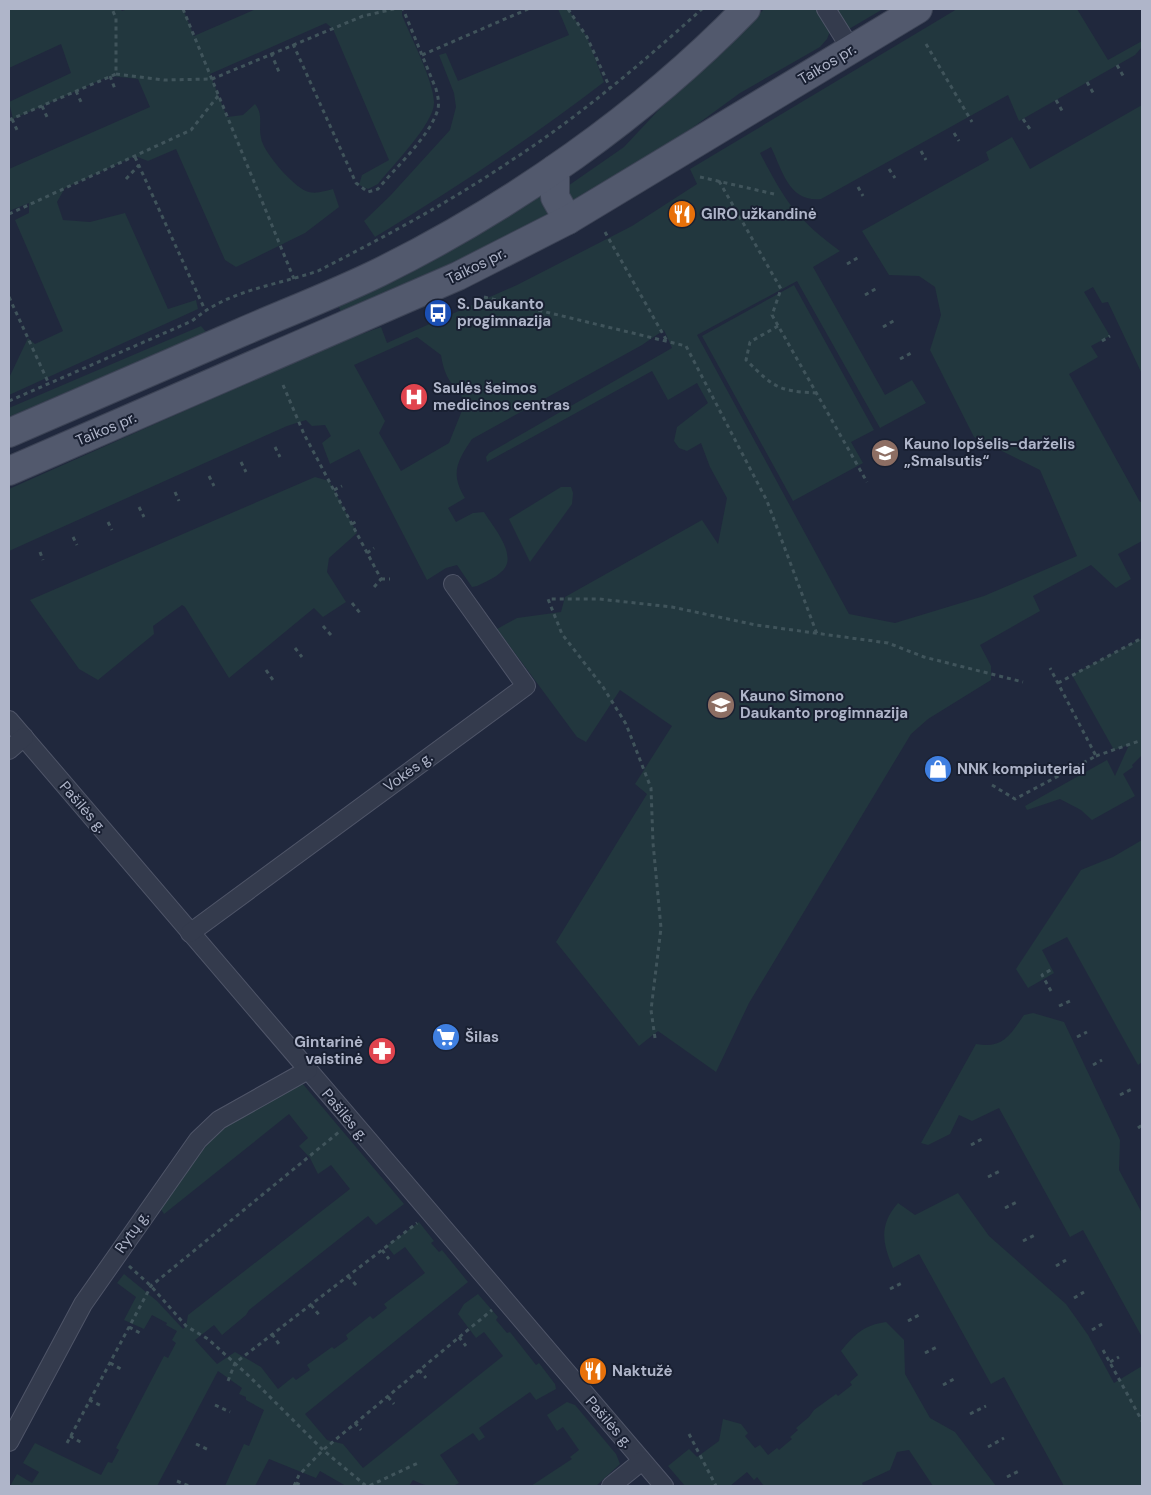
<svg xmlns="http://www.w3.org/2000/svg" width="1151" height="1495" font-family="'DM Sans',sans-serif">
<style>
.green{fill:#22373e;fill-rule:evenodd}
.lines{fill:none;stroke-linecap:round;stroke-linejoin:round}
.minor-casing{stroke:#4f5568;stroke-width:20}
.primary-casing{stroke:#3d4456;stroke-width:30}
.path{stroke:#40545b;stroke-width:3;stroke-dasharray:4 4;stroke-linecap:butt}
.minor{stroke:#343b4d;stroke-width:18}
.primary{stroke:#52596d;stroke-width:28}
.labels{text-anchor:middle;stroke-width:4;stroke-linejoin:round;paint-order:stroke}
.street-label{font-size:15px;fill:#afb5c9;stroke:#192032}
.poi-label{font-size:15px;font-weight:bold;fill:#afb5c9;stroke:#192032;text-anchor:start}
</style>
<rect width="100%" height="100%" fill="#20283d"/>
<g class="green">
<path d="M9 9H120L122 11 128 9H183L194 36 256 9H402V15C411 38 433 79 434 102 435 123 391 167 378 184L368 189 359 185 362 175 389 160 333 29 326 23 210 74 227 117 243 115 255 104C264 115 258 126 261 138 263 152 293 186 306 191 314 195 325 191 333 189L339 207 305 233 236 267 225 260 176 149 148 161 135 156 65 188 57 202 63 220 90 222 125 213 168 309 196 300 198 309 9 395V378L28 338 35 344 63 331 15 220 29 213V203L9 211V169L150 107 138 79 110 76 13 119 9 102 71 73 61 44 9 68Z"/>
<path d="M558 9H568L587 37 604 82C530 139 454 189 375 237L364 221 390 196 450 130 456 107 454 93 439 55 446 53 458 81 569 35Z"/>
<path d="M764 9H817L830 31 827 39 820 47 740 93 655 155 571 203 565 188 624 147 669 99 726 49Z"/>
<path d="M837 9H883L849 29Z"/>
<path d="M957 9H1077L1108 60 1142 41V47L1135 55 1019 121 1008 95 821 199C789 202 783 172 771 147L760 153C785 201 796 219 840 251L813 267 885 395 912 380 926 403 880 428 797 281 697 335 849 614 895 623 984 596 1077 556 1040 470 974 437 930 350 941 315 935 287 919 276 889 275 862 231 989 160 986 152 1012 137 1030 169 1142 105V374L1108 302 1102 303 1093 287 1084 292 1110 336 1091 346 1098 357 1069 374 1140 502 1142 501V541L1118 554 1131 579 1116 588 1091 565 1033 596 1040 611 980 645 991 666V680L928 719 911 734 749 1003 716 1072 658 1031 639 1046 556 942 647 794 635 784 672 726 620 690 586 742 577 737 497 629 517 618 561 612 565 597 702 520 718 544 727 498 710 467 701 443 687 451 679 448 674 441 677 427 708 403 697 383 668 400 652 371 487 462 486 457 489 453 672 348 664 330 642 345 472 439C457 461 450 474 465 498L448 508 456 522 473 513 484 512C493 527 520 557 501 572 495 578 485 582 477 586L472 587 457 565 446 568 427 580 359 449 330 464 322 443 331 436 325 425 312 426 306 420 287 426 9 551V489L337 343 381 327 387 343 517 285 632 226 697 184 690 169ZM417 337 441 355C443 369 448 384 461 392L463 408 449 443 401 471 379 433 385 421 354 365Z"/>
<path d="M543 192 554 214 467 256 341 312 338 305 405 276Z"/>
<path d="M794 285 874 430 851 442 863 463 793 501 702 336Z"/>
<path d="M201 326 206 332 9 417V408Z"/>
<path d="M315 477 329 481 357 533 329 558 327 572 346 602 323 617 314 608 229 678 185 607 182 605 153 626 154 634 98 680 79 669 30 600Z"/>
<path d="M561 487H571L573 493 572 504 530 562 509 519Z"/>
<path d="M1142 638V755L1132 765 1133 767 1123 774 1135 796 1092 820 1081 810 1060 799 1027 810 1025 806 1107 760 1115 776 1129 745 1114 750 1072 675Z"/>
<path d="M1142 840V1062L1138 1065 1067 937 1042 950 1054 973 1028 988 1016 969 1081 870 1113 857Z"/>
<path d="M1033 1013 1064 1022 1120 1140 1119 1170 1142 1213V1337L1083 1230 1070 1237 999 1108 972 1121 959 1115 950 1134 928 1145 921 1143 976 1044C1003 1049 1010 1035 1024 1015Z"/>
<path d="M302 1083 404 1204 376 1225 368 1216 249 1310 246 1315 222 1335 214 1325 195 1340 217 1364 235 1352 261 1367 278 1389 293 1377 296 1380 310 1370 307 1365 332 1347 334 1349 348 1339 346 1335 370 1316 373 1319 387 1308 384 1304 425 1273 405 1247 394 1255 387 1246 419 1222 434 1241 431 1243 439 1252 442 1250 468 1282 305 1414 327 1440 343 1444 363 1468 503 1356 484 1332 476 1338 458 1314 464 1304 478 1294 498 1317 496 1320 507 1333 510 1332 536 1365 539 1363 555 1384 556 1389 536 1400 530 1392 479 1428 485 1437 479 1441 473 1433 440 1455 459 1483C446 1491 426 1487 413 1480L409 1486H346L320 1471 316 1478 269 1459 255 1486H225L244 1444 249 1446 264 1410 246 1400V1397L239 1394 242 1388 218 1371 157 1486H10L17 1474 32 1483 39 1472 23 1463 35 1443 101 1475 108 1462 112 1463 119 1450 116 1448 164 1356 168 1358 176 1343 172 1340 177 1331 166 1325 167 1323 152 1315 144 1329 124 1320 136 1297 117 1283 124 1274 157 1301 183 1329 186 1326 188 1315 350 1189 331 1165 318 1174 310 1158 299 1146 308 1138 289 1114 164 1214 159 1206 213 1137 241 1116Z"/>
<path d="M958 1193 989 1236 1066 1304 1088 1335 1114 1383 1142 1366V1486H1064L1004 1377 991 1384 919 1254 893 1268C882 1242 879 1225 898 1203L915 1215Z"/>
<path d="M886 1322 904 1340 905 1374 930 1418 955 1432 996 1486H933L909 1450 897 1452 890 1470 862 1483 863 1486H764L757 1477 754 1480 747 1472 730 1486H685L668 1466 689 1449 697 1457 719 1441 723 1419 741 1424 748 1433 745 1436 755 1448 760 1445 768 1455 777 1448 779 1450 792 1439 790 1437 798 1430 796 1428 809 1417 814 1410 836 1394 838 1396 852 1385 850 1382 858 1375 841 1351C855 1334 864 1325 886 1322Z"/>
<path d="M567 1402 575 1405 616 1454 620 1464 596 1486H531L572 1459 570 1457 579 1450 563 1427 557 1431 547 1415Z"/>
</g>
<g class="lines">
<defs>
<g id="minor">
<path d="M826 9 851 49"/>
<path d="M9 720 664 1486"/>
<path d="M9 750 24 737"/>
<path d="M190 933 526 686 453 584"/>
<path d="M9 1442 83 1304 198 1140 219 1120 308 1070"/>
<path d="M611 1486 642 1461"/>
</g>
<g id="primary">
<path d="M555 169V197L568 220"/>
<path d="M9 433C87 399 164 366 242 332 288 312 335 294 380 272 513 206 643 115 746 9"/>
<path d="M9 471 458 276 568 220 918 9"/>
</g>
</defs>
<use href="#minor" class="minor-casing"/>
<use href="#primary" class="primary-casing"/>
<g class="path">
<path d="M183 9 294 279"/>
<path d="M568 9 587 37 610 88"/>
<path d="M293 44 356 183 368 192 378 189C396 167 428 138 437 112 440 104 438 97 436 89L403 9"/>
<path d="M926 44 972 122"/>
<path d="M271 53 279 72"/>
<path d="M422 55 528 9"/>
<path d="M1117 65 1125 79"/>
<path d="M116 74 164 80 212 79 363 16 394 9"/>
<path d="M110 76 115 89"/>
<path d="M1087 82 1095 96"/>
<path d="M76 91 82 104"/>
<path d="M1056 100 1064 114"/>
<path d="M42 106 48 119"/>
<path d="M12 119 18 132"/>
<path d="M1023 119 1032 132"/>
<path d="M9 120 116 74V18L112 9"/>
<path d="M954 133 959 141"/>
<path d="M921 151 926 160"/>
<path d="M135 157 205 310"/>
<path d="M889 169 895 178"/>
<path d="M700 177 774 194"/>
<path d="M126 179 139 165"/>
<path d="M719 181 781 289 772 315 867 482"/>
<path d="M858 187 863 196"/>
<path d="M9 214 191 130 218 96"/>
<path d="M605 232 668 343"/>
<path d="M847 264 859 257"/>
<path d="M865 295 877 288"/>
<path d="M9 297 49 384"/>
<path d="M484 297 686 346 767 501 817 634"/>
<path d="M778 326 750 342 746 360C773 386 776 391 816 393"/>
<path d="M883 327 895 320"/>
<path d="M1102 341 1110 336"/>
<path d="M900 359 913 352"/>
<path d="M283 385 304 434 381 579 374 587"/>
<path d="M9 401 192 321C228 290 274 286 318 271 384 237 450 202 512 160 580 116 642 63 702 9"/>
<path d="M275 447 280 457"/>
<path d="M241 462 246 472"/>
<path d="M209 476 214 486"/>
<path d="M334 490 342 486"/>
<path d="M175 492 179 501"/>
<path d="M139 507 144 517"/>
<path d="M108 522 112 530"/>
<path d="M352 524 359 520"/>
<path d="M73 537 77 545"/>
<path d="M40 552 43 560"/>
<path d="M367 553 374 548"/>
<path d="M381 579H390"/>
<path d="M352 603 360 613"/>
<path d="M323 626 331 635"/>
<path d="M295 648 302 657"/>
<path d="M266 670 273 680"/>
<path d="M1058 683 1142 638"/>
<path d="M1096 756 1142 740"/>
<path d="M992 785 1015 799 1096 756 1050 668"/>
<path d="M1051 991 1042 975 1052 969"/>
<path d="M1059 1006 1070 1001"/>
<path d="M1077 1037 1087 1032"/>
<path d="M655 1038 651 1010 661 928 653 843 651 788 626 724 603 687 562 634 548 599H599L672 607 756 625 888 643 924 657 1023 682"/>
<path d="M1093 1065 1102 1060"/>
<path d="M1120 1095 1134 1088"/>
<path d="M1138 1128 1142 1125"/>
<path d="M971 1145 982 1139"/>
<path d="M988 1177 1000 1171"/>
<path d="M1005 1208 1017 1202"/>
<path d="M1023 1241 1035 1235"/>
<path d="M382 1250 389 1259"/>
<path d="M129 1266 151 1286 186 1326 208 1339 249 1376 323 1450 365 1485 369 1486 418 1463"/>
<path d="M1056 1266 1066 1260"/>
<path d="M348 1276 357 1286"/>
<path d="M890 1289 902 1283"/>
<path d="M1074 1298 1084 1292"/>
<path d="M311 1305 320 1316"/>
<path d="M908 1321 919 1315"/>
<path d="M129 1327 140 1333"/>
<path d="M1092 1330 1102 1324"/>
<path d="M272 1334 281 1347"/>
<path d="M459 1337 466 1346"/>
<path d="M1103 1350 1142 1421"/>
<path d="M925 1353 937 1347"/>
<path d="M1110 1362 1119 1357"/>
<path d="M110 1363 121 1369"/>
<path d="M419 1370 426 1378"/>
<path d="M228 1381 235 1363 417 1223"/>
<path d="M943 1385 954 1379"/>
<path d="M388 1397 394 1404"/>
<path d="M89 1400 102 1406"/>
<path d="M215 1405 230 1412"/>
<path d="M970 1414 986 1406"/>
<path d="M355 1423 361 1430"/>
<path d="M689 1434 716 1486"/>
<path d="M70 1436 82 1443"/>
<path d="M67 1443 151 1286 339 1132"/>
<path d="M196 1444 209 1450"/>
<path d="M988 1447 1004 1438"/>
<path d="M1007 1477 1021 1470"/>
<path d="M177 1481 189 1486"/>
<path d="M296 1483 303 1486"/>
<path d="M294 1486 299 1475 323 1450 492 1310"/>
</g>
<use href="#minor" class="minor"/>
<use href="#primary" class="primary"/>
</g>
<defs>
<symbol id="restaurant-disc" viewBox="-11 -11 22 22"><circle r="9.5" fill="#e8710a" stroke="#192032"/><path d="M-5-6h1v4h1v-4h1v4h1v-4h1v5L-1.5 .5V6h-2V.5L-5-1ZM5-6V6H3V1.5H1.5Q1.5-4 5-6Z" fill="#fff"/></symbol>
<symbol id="bus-disc" viewBox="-11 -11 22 22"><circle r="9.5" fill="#1a4fb4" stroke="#192032"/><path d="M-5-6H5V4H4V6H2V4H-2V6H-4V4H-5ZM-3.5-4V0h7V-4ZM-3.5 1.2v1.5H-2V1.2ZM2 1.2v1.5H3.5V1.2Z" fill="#fff"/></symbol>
<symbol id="hospital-disc" viewBox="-11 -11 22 22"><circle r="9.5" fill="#e0444e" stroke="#192032"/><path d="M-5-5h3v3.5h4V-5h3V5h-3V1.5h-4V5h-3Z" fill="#fff"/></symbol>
<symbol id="school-disc" viewBox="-11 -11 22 22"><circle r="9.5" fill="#8d6e63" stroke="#192032"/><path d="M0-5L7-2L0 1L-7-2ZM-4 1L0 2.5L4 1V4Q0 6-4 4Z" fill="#fff"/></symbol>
<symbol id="shop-disc" viewBox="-11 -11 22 22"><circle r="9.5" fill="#3f7fe0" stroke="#192032"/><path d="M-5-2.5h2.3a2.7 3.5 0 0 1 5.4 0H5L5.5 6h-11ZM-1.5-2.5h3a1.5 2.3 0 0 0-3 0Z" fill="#fff"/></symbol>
<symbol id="supermarket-disc" viewBox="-11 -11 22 22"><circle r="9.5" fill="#3f7fe0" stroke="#192032"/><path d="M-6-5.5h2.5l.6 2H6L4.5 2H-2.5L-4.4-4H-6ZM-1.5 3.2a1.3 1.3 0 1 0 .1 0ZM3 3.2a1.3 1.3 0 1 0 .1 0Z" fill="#fff"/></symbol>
<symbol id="pharmacy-disc" viewBox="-11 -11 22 22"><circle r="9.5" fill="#e0444e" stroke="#192032"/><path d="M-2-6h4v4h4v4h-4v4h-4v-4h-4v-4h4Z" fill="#fff"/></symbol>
</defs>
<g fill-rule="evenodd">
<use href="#restaurant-disc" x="666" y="198" width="32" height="32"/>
<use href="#bus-disc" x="422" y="297" width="32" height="32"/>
<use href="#hospital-disc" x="398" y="381" width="32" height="32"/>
<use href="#school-disc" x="869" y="437" width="32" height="32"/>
<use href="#school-disc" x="705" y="689" width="32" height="32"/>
<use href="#shop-disc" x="922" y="753" width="32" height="32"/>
<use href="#supermarket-disc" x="430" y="1021" width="32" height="32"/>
<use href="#pharmacy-disc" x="366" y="1035" width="32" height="32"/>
<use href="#restaurant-disc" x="577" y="1355" width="32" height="32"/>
</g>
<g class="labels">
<g class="street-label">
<text transform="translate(827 64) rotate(-31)" y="5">Taikos pr.</text>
<text transform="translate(476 266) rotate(-26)" y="5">Taikos pr.</text>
<text transform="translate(106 429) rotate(-23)" y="5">Taikos pr.</text>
<text transform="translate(408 772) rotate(-36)" y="5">Vokės g.</text>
<text transform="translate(83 807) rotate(49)" y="5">Pašilės g.</text>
<text transform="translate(345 1115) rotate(50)" y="5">Pašilės g.</text>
<text transform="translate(132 1232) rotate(-55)" y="5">Rytų g.</text>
<text transform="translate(609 1422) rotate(49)" y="5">Pašilės g.</text>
</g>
<g class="poi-label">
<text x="701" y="219">GIRO užkandinė</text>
<text x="457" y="309">S. Daukanto<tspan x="457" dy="17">progimnazija</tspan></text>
<text x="433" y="393">Saulės šeimos<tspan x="433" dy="17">medicinos centras</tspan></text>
<text x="904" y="449">Kauno lopšelis-darželis<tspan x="904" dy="17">„Smalsutis“</tspan></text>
<text x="740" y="701">Kauno Simono<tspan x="740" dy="17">Daukanto progimnazija</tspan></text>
<text x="957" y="774">NNK kompiuteriai</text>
<text x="465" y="1042">Šilas</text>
<text x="363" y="1047" text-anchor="end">Gintarinė<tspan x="363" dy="17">vaistinė</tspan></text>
<text x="612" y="1376">Naktužė</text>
</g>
</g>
<rect width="1151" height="1495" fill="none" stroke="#afb5c9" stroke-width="20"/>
</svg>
